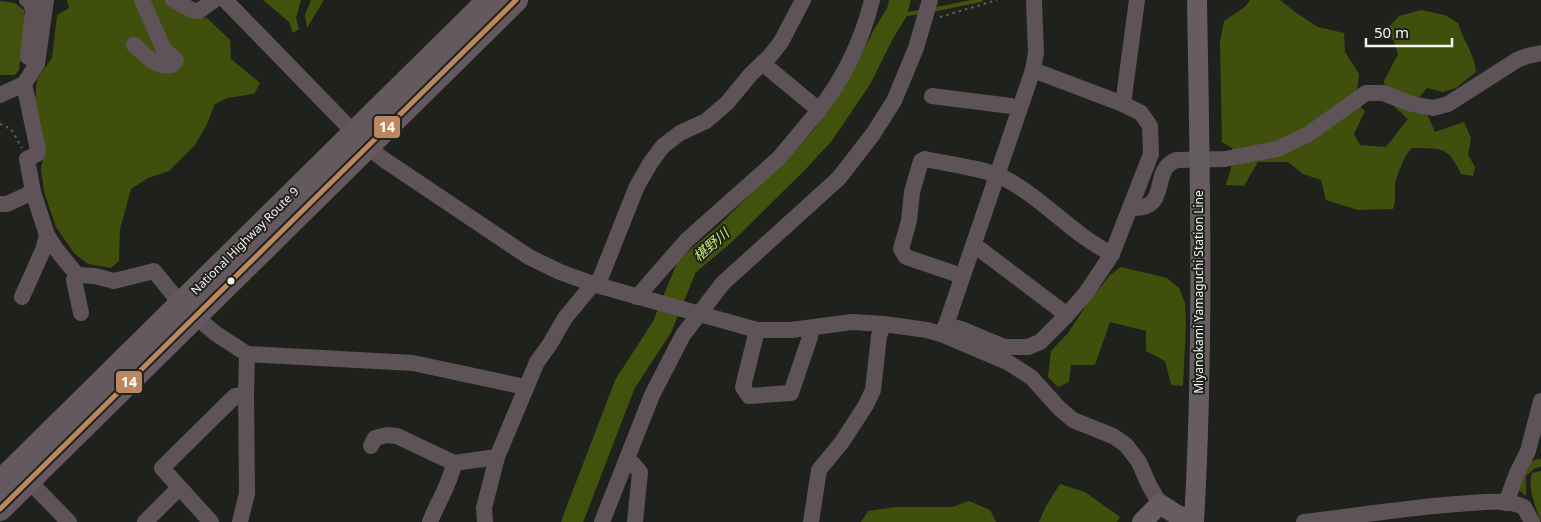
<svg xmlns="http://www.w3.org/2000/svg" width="1541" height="522" font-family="'Noto Sans','Noto Sans JP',sans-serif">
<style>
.forest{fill:#404f0c}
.water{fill:#42520d}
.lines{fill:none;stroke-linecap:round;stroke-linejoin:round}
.stream{stroke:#42520d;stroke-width:4}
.river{stroke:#42520d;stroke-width:21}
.path{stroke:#615c5e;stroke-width:2;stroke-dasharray:2.5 4;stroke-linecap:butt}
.minor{stroke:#5d5358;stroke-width:16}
.major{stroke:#685c63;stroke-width:20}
.highway{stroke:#64595e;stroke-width:24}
.bus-1-casing{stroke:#20221b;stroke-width:9}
.bus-1{stroke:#bb8660;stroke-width:5}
.bus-dot{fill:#f3f5f0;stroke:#20221b;stroke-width:2}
.labels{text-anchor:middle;stroke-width:4;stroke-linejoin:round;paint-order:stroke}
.street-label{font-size:12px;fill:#f3f5f0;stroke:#20221b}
.water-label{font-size:14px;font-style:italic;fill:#c5e56c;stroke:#20221b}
.line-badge{stroke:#20221b;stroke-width:2}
.badge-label{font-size:14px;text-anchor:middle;font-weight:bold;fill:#fff}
</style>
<rect width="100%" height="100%" fill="#1f211c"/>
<g class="forest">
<path d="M67 0H165L194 18H207L230 40 231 59 260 83 254 94 227 98 215 104 207 124 195 145 169 171 148 178 131 189 120 229 119 261 111 268 88 264 74 253 56 227 44 192 41 169 45 148 35 101 37 79 52 58 57 15 69 8Z"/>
<path d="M311 0H324L307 28 305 15Z"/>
<path d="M1250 0H1280L1295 12 1318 27 1344 33 1345 52 1359 74 1357 90 1358 105 1365 111 1354 134 1360 145 1386 147 1408 119 1387 100 1384 81 1398 54 1394 41 1385 31 1399 16 1421 10 1445 15 1458 23C1463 40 1475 55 1476 72L1456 88 1443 92 1427 88 1418 99 1428 116 1435 132 1464 122 1471 138 1468 155 1475 167 1473 176 1461 174C1447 145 1442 149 1412 148 1405 153 1397 175 1395 185 1394 194 1397 199 1393 209L1358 210 1326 200 1321 180 1303 174 1288 162H1258L1244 186 1226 185 1231 168 1232 148 1222 142 1220 42 1224 21 1246 6Z"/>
<path d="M1121 267 1167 278 1179 288 1185 303 1186 324 1183 386 1171 385 1165 361 1146 351V331L1110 322 1095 365H1071L1069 382 1058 387 1048 377 1051 351 1068 333 1087 304 1110 275Z"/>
<path d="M1538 459H1541V467L1535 468 1526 476V496L1519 490 1530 462Z"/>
<path d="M1060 484 1085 492 1120 517 1117 522H1039L1046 506Z"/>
<path d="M969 501 990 510 996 522H861L868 511 896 507H952Z"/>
</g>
<g class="water">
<path d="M263 0H301L296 18 299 29 293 33 289 22Z"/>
<path d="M0 1 15 3 24 10 25 21 19 70 15 75H0Z"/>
<path d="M1541 471V522C1536 508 1527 487 1532 473Z"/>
</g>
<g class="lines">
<g class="stream">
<path d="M932 10 981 0"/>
<path d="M897 12 909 14 923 11"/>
</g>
<path class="river" d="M572 522 625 384 662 327 687 266 725 234 799 161 823 135 861 79 884 33 897 12 900 0"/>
<g class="path">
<path d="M940 17 997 0"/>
<path d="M0 124 11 129 22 148"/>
</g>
<g class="minor">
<path d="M27 0 31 1 33 12 28 57"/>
<path d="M173 0 192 10 199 11 214 0"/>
<path d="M225 0 368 147 383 159 529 257 560 272 593 284 757 330H791L852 322 884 324 927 330 941 334 1009 363 1031 377 1059 408 1073 420 1113 436 1126 445 1139 462 1149 485 1160 504"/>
<path d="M134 45C146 55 155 68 172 65L176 60 164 50 142 0"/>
<path d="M762 63 819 110C844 78 862 40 872 0"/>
<path d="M0 95 24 84"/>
<path d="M932 96 1011 106 1019 109"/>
<path d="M1123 104 1137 0"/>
<path d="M33 192 27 159 37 154 38 150 24 84 37 64 46 0"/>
<path d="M0 204H7L33 192 47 235"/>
<path d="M1131 208C1172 210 1149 171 1176 160L1225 159 1277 149 1307 135 1366 93H1383L1412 104 1433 108 1448 104 1517 60 1527 56 1541 53"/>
<path d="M973 246 981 250 1067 315"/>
<path d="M962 276 906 257 901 249 909 221 912 192 921 161 925 159C948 164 984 168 1004 178 1044 199 1073 235 1112 254"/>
<path d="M22 297 43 250 47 235 56 249 77 275"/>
<path d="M637 297 687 240 779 158 819 110"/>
<path d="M81 313 74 280 77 275 95 276 114 281 154 271 181 304 215 333 247 354 413 363 525 387"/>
<path d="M946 325 961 329 1004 347H1028L1040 342 1067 315 1086 293 1112 254 1151 154 1150 126 1141 113 1123 104 1033 70"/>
<path d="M757 330 743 387 749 396 791 393 810 337V328"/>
<path d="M941 334 946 325 1033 70 1036 52 1034 0"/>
<path d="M371 446 375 438 387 435 397 436 454 463 497 457"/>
<path d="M627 461 633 464 640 472 635 522"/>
<path d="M28 480 69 522"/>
<path d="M1506 503 1517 473 1528 451 1541 401"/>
<path d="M145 522 179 488"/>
<path d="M211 522 162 468 235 396 246 394"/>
<path d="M240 522 247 493 246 394 247 354"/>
<path d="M430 522C438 501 450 485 454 463"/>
<path d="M485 522 484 508 497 457 537 362 550 344 565 318 593 284 600 279 637 186 651 162 663 146 680 133 706 121 727 103 751 74 770 56 781 42 803 0"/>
<path d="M602 522 652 395 683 335 723 283 839 178 873 134 894 101 916 48 930 0"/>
<path d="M811 522 819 470 842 442 866 405 873 390 879 336 884 324"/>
<path d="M1304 522C1355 516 1405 508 1456 504 1478 503 1504 498 1524 507L1532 522"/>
</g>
<path class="major" d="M1142 522 1160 504 1177 515 1194 521C1204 348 1200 174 1197 0"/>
<g class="highway">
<path d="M0 482 489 0"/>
<path d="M0 509 516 0"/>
</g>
<defs>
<path id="bus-1" d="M0 509 516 0"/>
</defs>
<use href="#bus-1" class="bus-1-casing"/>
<use href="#bus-1" class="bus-1"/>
</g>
<circle class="bus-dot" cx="231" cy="281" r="4.5"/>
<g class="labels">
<g class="street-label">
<text transform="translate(245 241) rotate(-45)" y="4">National Highway Route 9</text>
<text transform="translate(1199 292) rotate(-90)" y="4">Miyanokami Yamaguchi Station Line</text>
</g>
<g class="water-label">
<text transform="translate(711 245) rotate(-41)" y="5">椹野川</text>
</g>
</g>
<g class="line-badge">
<rect x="373" y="115" width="28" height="24" rx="5" fill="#bb8660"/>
<rect x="115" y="370" width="28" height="24" rx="5" fill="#bb8660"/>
</g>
<g class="badge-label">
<text x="387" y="132">14</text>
<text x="129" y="387">14</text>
</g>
<path d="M1366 38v8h86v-8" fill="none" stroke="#f3f5f0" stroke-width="2.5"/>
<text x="1374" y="38" font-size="15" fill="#f3f5f0" stroke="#20221b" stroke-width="4" paint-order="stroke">50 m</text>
</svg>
